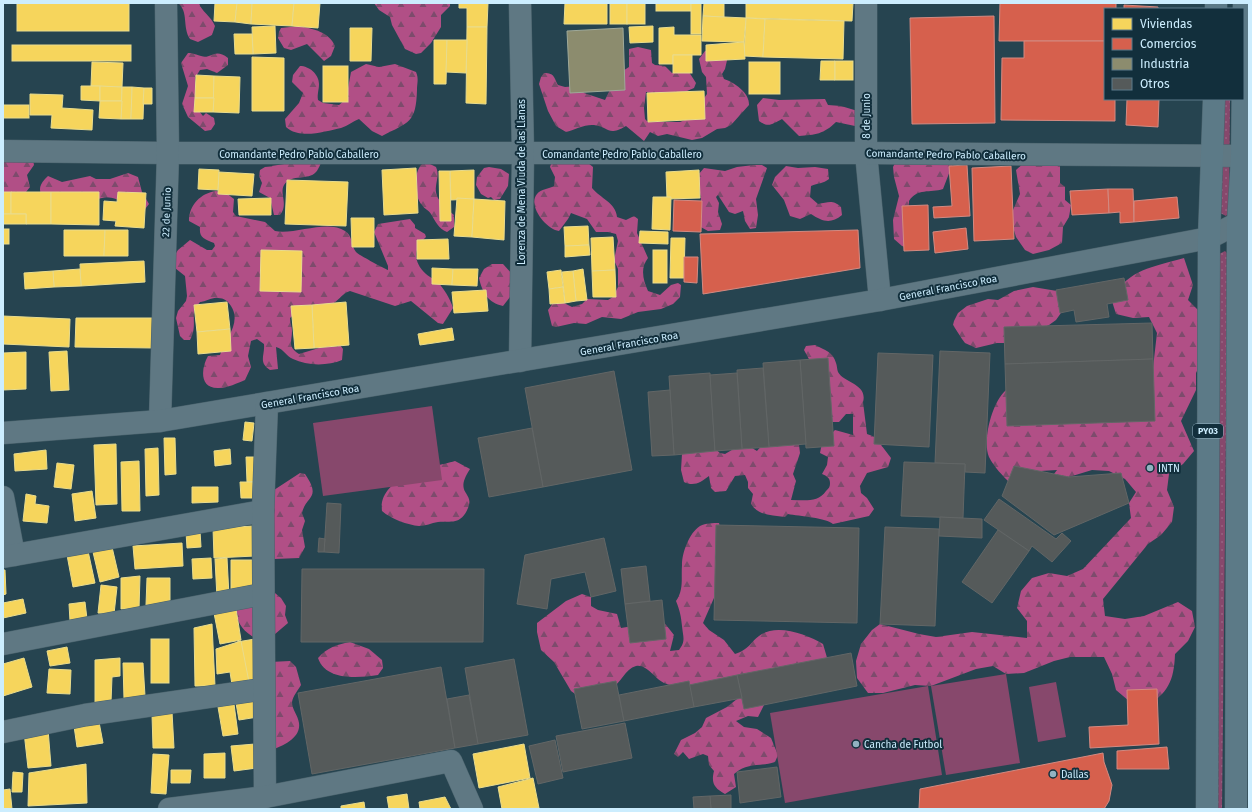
<svg xmlns="http://www.w3.org/2000/svg" width="1252" height="812" font-family="'Fira Sans',sans-serif">
<style>
.grass{fill:url(#grass-dots)}
.forest{fill:url(#forest-firs)}
.garden{fill:#87486c}
.homes{fill:#f6d55c;stroke:#e9dc8d}
.shops{fill:#d6604d;stroke:#d38a82}
.industry{fill:#8c8c6e;stroke:#9fa999}
.building{fill:#555a5a;stroke:#626666}
.lines{fill:none;stroke-linecap:round;stroke-linejoin:round}
.minor-casing{stroke:#49616b;stroke-width:23}
.highway-casing{stroke:#49616b;stroke-width:23}
.minor{stroke:#5f7883;stroke-width:22}
.highway{stroke:#5c7a87;stroke-width:22}
.poi-dot{fill:#92b2c1;stroke:#122f3c;stroke-width:1.5}
.labels{text-anchor:middle;stroke-width:4;stroke-linejoin:round;paint-order:stroke}
.shield{fill:#122f3c;stroke:#94b4c4;stroke-width:1}
.shield-label{font-size:9px;font-weight:bold;fill:#ccedfe}
.street-label{font-size:10px;fill:#ccedfe;stroke:#122f3c}
.poi-label{font-size:10px;fill:#ccedfe;stroke:#122f3c;text-anchor:start}
</style>
<defs>
<pattern id="grass-dots" width="8" height="8" patternUnits="userSpaceOnUse"><rect width="8" height="8" fill="#87486c"/><path d="M2 2h.1M6 6h.1" fill="none" stroke="#976382" stroke-width="1.8" stroke-linecap="round"/></pattern>
<pattern id="forest-firs" width="22" height="20" patternUnits="userSpaceOnUse"><rect width="22" height="20" fill="#b14f86"/><path d="M5 1l3.5 6h-7zM16 11l3.5 6h-7z" fill="#7d4b6c"/></pattern>
</defs>
<rect width="100%" height="100%" fill="#264450"/>
<g class="grass">
<path d="M1221 99H1230L1229 213 1226 216 1220 213Z"/>
<path d="M1225 251 1228 254 1222 809H1212L1219 254Z"/>
</g>
<g class="forest">
<path d="M178 3H199C201 11 211 16 215 26L212 35 198 42 190 39C182 27 189 12 178 3Z"/>
<path d="M374 3H450V6L441 15V27L431 43 421 53 416 54 405 49 392 25 390 17 379 10Z"/>
<path d="M299 26C314 29 329 32 335 46L331 56 324 61 307 44 291 50 284 48 278 38 279 32 281 28Z"/>
<path d="M638 47 651 50 652 63 655 65 665 66 672 73 689 72 696 83 694 88 687 91 657 97 651 93 646 92 644 108 645 119 648 122H680L690 118 707 94 706 77 702 72 699 59 705 51 715 49 728 56 725 69 722 74 724 79C734 82 750 93 749 105L731 125 725 128 717 129 702 138 692 140 667 134 658 136 650 132 644 141 626 126C607 137 610 127 594 125 585 124 574 130 566 132L556 126 548 111 539 84 541 77 544 73C555 73 554 78 558 85L565 87 578 86 584 93 605 100 618 74 629 67V49Z"/>
<path d="M188 53C194 53 196 55 201 56 211 60 214 47 228 58V65L217 73 207 69 200 70 195 78 197 94 194 105 203 116 206 113 214 118 215 124 211 130 205 131 188 117 182 104 188 86 181 63Z"/>
<path d="M366 64 379 67 395 64 416 72C419 79 417 83 417 90 416 123 409 122 382 136L372 131 359 119C353 121 348 126 341 128 326 131 300 140 286 127L285 119 299 103 303 93 292 82 293 75 300 66C309 66 319 74 319 84 319 90 317 94 318 100L323 103 339 105 346 99 351 72Z"/>
<path d="M763 98 779 100 825 99 828 105 841 106 861 112 855 126 836 122C824 134 815 135 799 136L782 119C772 124 769 128 759 121L757 105Z"/>
<path d="M3 150 33 160 34 165 27 175 30 187 26 192H3Z"/>
<path d="M555 152 588 163 593 167 592 188C600 198 616 203 617 217L626 220 634 216 638 219 637 233 648 258C640 268 643 280 648 291L660 295 671 285 678 283 681 285 680 297 673 304 661 309 638 312 621 319 602 317 586 324 574 323 556 327 552 326 548 310 554 302 564 303 572 307 582 304 587 299 608 300 613 297 618 287V269L614 260 618 241 616 234 608 232H596L587 219 571 213 568 219 559 231C547 230 527 206 537 194 541 189 549 189 554 186L555 177 550 167Z"/>
<path d="M323 158C321 162 319 169 316 172 308 181 292 173 284 185 279 194 289 204 280 215H274L270 198 259 192 262 183 259 176 260 170 265 167Z"/>
<path d="M1029 158 1060 163V183L1065 187V200L1071 205 1069 217 1063 227 1062 243 1049 250 1033 254 1025 250 1016 237 1010 217 1020 194 1016 170Z"/>
<path d="M896 161 953 163 943 189C930 193 917 188 909 201L908 248 902 246 894 239 893 220 899 196 894 177 893 167Z"/>
<path d="M428 163 436 167C439 174 437 179 436 186 434 199 445 207 454 215V227L447 232C438 228 436 222 431 214 429 210 424 209 422 205 414 196 413 173 422 164Z"/>
<path d="M754 165H762L767 168 756 199 758 215 756 228 750 229 745 221 743 211 735 214 729 212 718 195 716 197 719 203 718 212 722 224 720 230 708 231 697 225 701 201 698 175 704 168 725 171 737 167Z"/>
<path d="M786 166 798 168 815 167 828 169 829 179C823 184 818 183 811 186L810 197 818 204C828 203 832 199 841 207L842 215C831 224 823 222 811 214L800 219 790 216 784 200 772 185 775 177Z"/>
<path d="M489 167 501 169 509 174 508 186 500 199 494 200 491 197 488 198 481 194 476 185 477 177 484 168Z"/>
<path d="M128 173 138 177 142 192 149 204 142 213C132 208 114 194 102 198 96 199 91 205 86 208L43 200C38 188 39 185 48 176L62 182 90 176 96 179H110Z"/>
<path d="M216 191 226 193 234 199 233 212 236 216 265 222 275 231C295 235 328 219 345 231 353 236 351 246 356 252 357 254 385 269 388 270V266L374 232 378 224 410 219 415 225V228L425 234 426 237C413 249 413 262 426 274 430 278 434 278 437 281 444 289 450 298 453 308L443 324 438 323 411 301 395 306 350 291C341 294 338 302 329 306 316 312 301 308 290 318 290 322 292 327 292 331 292 342 287 346 299 354L319 348 340 345 343 349 342 360C328 366 307 366 293 359 286 356 284 349 276 347L278 369 270 370C258 362 265 356 264 344L257 339 251 341 248 356 251 367 245 380C238 383 227 388 219 388 199 389 201 368 208 356L220 355C225 339 242 323 231 306 228 301 224 298 218 298 212 297 206 302 200 302L194 310C193 321 196 329 190 340H184L180 336 176 318 178 311 186 301 187 296 185 276 175 268 172 259 178 250 190 240 207 250H212L215 246 214 243C204 239 199 238 200 227L189 221C189 205 201 193 216 191Z"/>
<path d="M1184 258 1193 285 1188 300 1200 312 1203 358 1196 373V390L1181 421 1194 451 1183 464 1169 474 1167 490 1174 507 1172 522 1161 535 1148 544 1103 599 1105 616 1125 619 1144 616 1178 602 1192 611 1195 627 1188 641 1175 654C1174 681 1168 694 1144 707L1129 701 1116 690 1112 674 1104 657H1070L1054 661 1024 673 1006 674 993 666 976 669 931 686 915 685 883 693H868L857 678 856 661 861 644 872 630 880 624 919 634 936 637 972 632 1027 638V621L1017 608 1021 591 1032 578 1049 573 1067 576 1083 569 1131 518 1129 503 1136 492 1125 479 1109 471 1092 470 1069 477 1054 474 1057 470 1040 471 1026 480 1010 483C1003 476 994 467 989 457 982 441 992 403 1005 391 1009 387 1016 385 1021 382L1151 385 1157 333 1149 317 1133 318 1116 314 1111 298C1132 268 1150 268 1184 258Z"/>
<path d="M492 264H503L513 275 510 297 503 306C488 303 482 292 479 278L484 269Z"/>
<path d="M1033 287 1057 291 1063 310 1056 320 1049 325 1005 343H997L976 348 965 343 962 339 953 325 954 321 958 313 967 306 988 299 998 300 1014 291Z"/>
<path d="M815 345C825 350 833 352 836 363 837 365 837 370 838 372 844 383 868 384 863 402L867 434 875 437 891 458 888 467 867 473 860 486 861 493 867 498 874 509 869 516 833 524C827 518 799 516 788 514L785 517C772 515 759 516 751 504L753 494 748 488V482L745 475 735 476 726 491 715 492 711 488 709 476C701 482 694 487 684 482L681 470 682 454 704 440 720 453 725 454 742 444 747 445 757 451C766 440 775 438 790 436L799 445 800 453 793 474 796 481 791 500C804 500 818 503 826 491 829 488 830 487 830 483 830 478 827 476 822 474L827 465 828 457 820 453 822 443 835 430 853 435V414H846L839 422H831L817 374 804 350 806 346Z"/>
<path d="M455 461 470 469C453 495 475 491 468 508 461 525 451 521 438 522 431 523 426 526 419 526 408 525 391 519 382 511 378 477 430 468 455 461Z"/>
<path d="M300 473 305 474C322 499 306 495 302 513L305 521 302 530 305 547 299 558 274 559V490Z"/>
<path d="M719 523 721 532 715 557 719 574 717 591 703 623 709 630 724 640 735 654C751 649 751 640 762 634 779 624 808 635 823 644L828 661 697 686C686 684 674 688 664 683 655 679 647 664 636 666 625 669 621 683 611 689 603 694 588 694 578 696L571 691 554 662 541 650 537 632V623L566 601 582 594 591 597V606L598 610 617 614 621 628 663 621 674 635 670 651 679 650C686 641 683 637 682 626 681 616 680 611 676 601 684 589 681 579 682 565 682 553 689 533 700 526 706 523 713 523 719 523Z"/>
<path d="M264 584 281 598 286 606 285 615 288 623 268 640 260 641C245 632 236 626 237 608Z"/>
<path d="M350 642 369 649 382 660 383 668 378 675C358 678 326 681 318 658 328 647 336 645 350 642Z"/>
<path d="M290 661 296 667 301 685C298 690 293 696 292 702 292 710 298 715 299 723 301 737 285 745 274 749L270 662Z"/>
<path d="M749 696 758 697 764 705 758 717 748 716 736 721 744 727 757 729 771 738 778 755 775 762C760 767 748 762 734 774L736 787 725 794C714 788 711 783 714 771L709 765 708 756 703 754 689 759 683 752 678 757 674 754 681 740 695 733 702 727 706 718 727 707 737 699Z"/>
</g>
<g class="garden">
<path d="M432 406 442 480 323 496 313 423Z"/>
<path d="M1006 674 1020 763 946 775 931 686Z"/>
<path d="M1056 682 1066 737 1038 742 1029 687Z"/>
<path d="M928 686 942 775 785 803 770 713Z"/>
</g>
<g class="homes">
<rect x="17" y="3" width="112" height="28"/>
<path d="M215 3H237L235 22 214 21Z"/>
<path d="M237 3H252L251 24 235 22Z"/>
<path d="M252 3H294L292 26 251 24Z"/>
<path d="M294 3H320L318 28 292 26Z"/>
<path d="M459 3H488L487 27H467V8H459Z"/>
<path d="M565 3H607V24H564Z"/>
<rect x="610" y="3" width="17" height="21"/>
<rect x="627" y="3" width="18" height="21"/>
<rect x="656" y="3" width="35" height="8"/>
<rect x="691" y="3" width="10" height="31"/>
<path d="M704 3H724V17L703 16Z"/>
<path d="M746 3H853L852 21 746 18Z"/>
<path d="M703 16 746 18 744 42 702 41Z"/>
<path d="M746 18 765 19 763 57 744 56Z"/>
<path d="M765 19 844 21 843 59 763 57Z"/>
<path d="M275 26 276 53 253 54 252 27Z"/>
<path d="M653 26V42L630 43 629 27Z"/>
<path d="M467 27H487L486 104 466 103Z"/>
<path d="M674 27V35H701V55H673V64H659V28Z"/>
<path d="M350 28H372L371 61H350Z"/>
<path d="M234 34H252L253 54H235Z"/>
<path d="M434 40H447L446 84H434Z"/>
<path d="M447 40H467L466 73 446 72Z"/>
<path d="M744 42 745 59 706 61V45Z"/>
<rect x="12" y="45" width="119" height="16"/>
<rect x="673" y="55" width="19" height="18"/>
<path d="M252 57 284 58V111H252Z"/>
<path d="M821 61H835V80H820Z"/>
<rect x="835" y="61" width="18" height="19"/>
<path d="M92 62 123 63 122 87 91 86Z"/>
<rect x="749" y="62" width="31" height="32"/>
<rect x="323" y="66" width="25" height="36"/>
<path d="M196 75 214 76V98H195Z"/>
<path d="M214 76 240 77 239 113 213 112Z"/>
<path d="M81 86H100V101L81 100Z"/>
<path d="M100 86 122 87V101H100Z"/>
<path d="M122 87H132L131 119H121Z"/>
<path d="M132 87 144 88 143 119H131Z"/>
<path d="M144 88H152V104H143Z"/>
<path d="M704 91 705 119 648 122 647 93Z"/>
<path d="M30 94 63 95 62 108 93 110 92 130 51 128 52 115H30Z"/>
<path d="M195 98H214L213 112H194Z"/>
<path d="M100 101H122L121 119 99 118Z"/>
<rect x="3" y="105" width="26" height="13"/>
<path d="M416 168 418 213 384 215 382 170Z"/>
<path d="M199 169 219 170 218 190 198 189Z"/>
<path d="M474 170V199L451 200 450 171Z"/>
<path d="M699 170 700 198 667 199 666 172Z"/>
<path d="M439 171H450L451 221H440Z"/>
<path d="M219 172 254 174 252 196 218 194Z"/>
<path d="M287 180 348 182 346 226 285 224Z"/>
<rect x="3" y="192" width="8" height="22"/>
<path d="M11 192H51V224H26V214H11Z"/>
<path d="M51 192H99V225L51 224Z"/>
<path d="M118 192 146 193 144 228 115 226 116 221 103 220 104 201 117 202Z"/>
<path d="M653 197H671L670 230 652 229Z"/>
<path d="M271 198V215H239L238 199Z"/>
<path d="M457 198 474 199 472 237 454 236Z"/>
<path d="M474 199 505 201 504 240 472 237Z"/>
<rect x="3" y="214" width="23" height="10"/>
<path d="M351 218H374V247H352Z"/>
<path d="M588 226 589 245 565 246 564 227Z"/>
<rect x="3" y="229" width="6" height="15"/>
<path d="M64 230H105L104 256H64Z"/>
<path d="M105 230H128V256H104Z"/>
<path d="M640 231 668 232V244L639 243Z"/>
<path d="M613 237 615 270 592 271 591 238Z"/>
<path d="M671 238H685L684 278H670Z"/>
<path d="M448 239 449 259H417V240Z"/>
<path d="M589 245 590 255 565 257V246Z"/>
<path d="M261 250 302 251 301 292 260 291Z"/>
<rect x="653" y="250" width="14" height="33"/>
<path d="M144 261 145 282 81 286 80 264Z"/>
<path d="M432 268 453 269 452 285 432 284Z"/>
<path d="M80 269 81 286 54 287 53 271Z"/>
<path d="M453 269H478L477 286 452 285Z"/>
<path d="M583 269 587 300 576 301 573 271Z"/>
<path d="M561 270 563 287 549 289 547 272Z"/>
<path d="M615 270 616 297H593L592 271Z"/>
<path d="M53 271 54 287 25 289 24 273Z"/>
<path d="M573 271 576 301 565 303 562 272Z"/>
<path d="M563 287 565 303 550 304 549 289Z"/>
<path d="M486 290 488 311 454 313 452 292Z"/>
<path d="M227 302 230 329 197 332 194 305Z"/>
<path d="M346 302 349 345 314 348 312 305Z"/>
<path d="M312 305 314 348 295 349 291 306Z"/>
<path d="M3 316 70 319 69 347 3 344Z"/>
<path d="M76 318H154V348L75 347Z"/>
<path d="M452 328 454 340 420 345 418 334Z"/>
<path d="M230 329 231 351 198 354 197 332Z"/>
<path d="M67 351 69 390 51 391 49 352Z"/>
<path d="M26 352V389L3 390V353Z"/>
<path d="M245 422 254 423 252 441 243 440Z"/>
<path d="M164 438H175L176 474 165 475Z"/>
<path d="M116 444 117 504 96 505 94 445Z"/>
<path d="M158 448 159 495 146 496 145 449Z"/>
<path d="M230 449 231 464 215 466 214 451Z"/>
<path d="M46 450 47 469 15 471 14 454Z"/>
<path d="M246 457H258L259 481 247 482Z"/>
<path d="M139 461 140 511H122L121 462Z"/>
<path d="M57 463 74 465 71 489 54 487Z"/>
<path d="M240 482H253V498H241Z"/>
<path d="M192 487H218V502L192 503Z"/>
<path d="M92 491 96 518 75 521 72 494Z"/>
<path d="M26 494 36 496 35 504 49 506 47 523 23 521Z"/>
<path d="M254 526 255 556 214 558 213 528Z"/>
<path d="M200 531 201 547 187 548 186 532Z"/>
<path d="M182 543 183 566 135 569 133 546Z"/>
<path d="M112 547 119 577 100 582 93 552Z"/>
<path d="M88 551 95 583 73 587 67 555Z"/>
<path d="M211 558 212 578 193 579 192 559Z"/>
<path d="M227 558 229 596 217 598 215 559Z"/>
<path d="M231 560H255L257 592H231Z"/>
<path d="M3 570H5L6 594 3 595Z"/>
<path d="M140 576 139 609H121V578Z"/>
<path d="M147 578H170V605H146Z"/>
<path d="M101 585 117 587 114 614 98 613Z"/>
<path d="M23 599 26 613 3 618V603Z"/>
<path d="M85 602 87 619 70 621 69 604Z"/>
<path d="M236 609 241 640 220 644 214 613Z"/>
<path d="M212 624 215 686H195L194 628Z"/>
<rect x="151" y="639" width="18" height="44"/>
<path d="M255 639 259 679 244 682 237 642Z"/>
<path d="M241 641 249 682 232 685 230 672 217 674 216 649Z"/>
<path d="M67 647 70 663 50 666 47 651Z"/>
<path d="M24 658 32 687 3 696V664Z"/>
<path d="M120 658V676L112 677 111 702H95V660Z"/>
<path d="M123 663H143L145 696 124 699Z"/>
<path d="M49 669 71 670 70 694 47 693Z"/>
<path d="M254 700 258 717 239 720 236 703Z"/>
<path d="M234 704 238 734 223 736 218 707Z"/>
<path d="M172 712 174 748H153L152 714Z"/>
<path d="M99 722 103 743 77 747 74 726Z"/>
<path d="M48 729 51 766 28 768 24 732Z"/>
<path d="M255 744 257 768 234 771 231 746Z"/>
<path d="M524 744 530 778 479 788 473 754Z"/>
<path d="M225 753V778H204V754Z"/>
<path d="M153 754 169 755 166 794 151 793Z"/>
<path d="M86 764 87 803 28 806 29 773Z"/>
<path d="M171 770H191L190 783H171Z"/>
<path d="M13 772 23 773 22 792H12Z"/>
<path d="M533 778 539 808 502 809 498 787Z"/>
<path d="M10 789 12 809H3V790Z"/>
<path d="M407 794 409 809H389L387 797Z"/>
<path d="M445 797 451 809H420L419 802Z"/>
<path d="M364 802 365 809H341V806Z"/>
</g>
<g class="shops">
<path d="M1000 3H1116V9H1105V41H999Z"/>
<path d="M1124 5 1158 7V9H1124Z"/>
<path d="M994 16 995 123 912 124 910 18Z"/>
<path d="M1024 41H1105V99H1115V121L1001 120 1002 58H1024Z"/>
<path d="M1127 99H1159L1158 127 1126 125Z"/>
<path d="M967 165 970 216 934 218 933 207 952 206 949 166Z"/>
<path d="M1011 166 1014 239 974 241 972 168Z"/>
<path d="M1108 189 1109 213 1072 215 1070 191Z"/>
<path d="M1108 189H1133L1134 222 1120 223V212L1109 213Z"/>
<path d="M1177 197 1179 218 1134 222V201Z"/>
<path d="M674 200 702 201 701 232 673 231Z"/>
<path d="M928 205 929 250 904 251 902 206Z"/>
<path d="M966 228 968 249 935 253 933 232Z"/>
<path d="M858 230 860 268 703 294 700 234Z"/>
<path d="M684 257H698L697 283 684 282Z"/>
<path d="M1157 689 1159 744 1090 748 1089 727 1128 725 1127 690Z"/>
<path d="M1167 747 1169 769H1117V751Z"/>
<path d="M1103 753 1104 762 1112 785 1109 801 1104 809H919L920 789Z"/>
</g>
<path class="industry" d="M623 28 625 90 570 93 567 31Z"/>
<g class="building">
<path d="M1124 278 1128 300 1107 304 1109 317 1076 322 1074 310 1060 313 1056 290Z"/>
<path d="M1152 323 1153 359 1005 364 1004 327Z"/>
<path d="M940 351 990 353 985 473 965 472V464L935 463Z"/>
<path d="M878 353 933 355 929 447 874 444Z"/>
<path d="M828 358 834 446 806 448 800 360Z"/>
<path d="M1153 359 1155 421 1007 426 1005 364Z"/>
<path d="M800 360 806 444 769 447 763 363Z"/>
<path d="M763 368 769 447 742 449 737 370Z"/>
<path d="M614 371 632 470 543 487 525 388Z"/>
<path d="M710 373 715 451 674 455 669 376Z"/>
<path d="M737 373 742 449 715 451 710 375Z"/>
<path d="M670 390 674 455 652 456 648 392Z"/>
<path d="M532 428 543 487 489 497 478 438Z"/>
<path d="M904 462 965 464 963 518 901 516Z"/>
<path d="M1014 466 1069 477 1121 473 1129 503 1054 535 1002 496Z"/>
<path d="M999 499 1056 539 1062 533 1071 541 1052 562 1032 546 1029 551 984 520Z"/>
<path d="M327 503 341 504 339 553 324 552Z"/>
<path d="M940 517 982 519V538L939 536Z"/>
<path d="M716 525 859 528 857 623 714 620Z"/>
<path d="M885 527 939 529 935 626 880 624Z"/>
<path d="M998 530 1029 551 992 603 962 582Z"/>
<path d="M319 538 325 539 324 552H318Z"/>
<path d="M604 538 616 591 591 597 585 572 551 579 547 609 517 604 525 555Z"/>
<path d="M646 566 650 601 625 604 621 569Z"/>
<path d="M302 569H484L483 642H301Z"/>
<path d="M662 600 666 639 630 643 625 604Z"/>
<path d="M851 653 857 686 744 709 737 675Z"/>
<path d="M514 659 528 735 478 744 465 668Z"/>
<path d="M441 667 455 748 312 774 298 693Z"/>
<path d="M737 675 742 698 694 707 689 685Z"/>
<path d="M616 681 624 721 582 729 574 689Z"/>
<path d="M689 681 694 707 624 721 619 695Z"/>
<path d="M469 695 478 744 455 748 447 699Z"/>
<path d="M625 723 632 758 563 772 556 736Z"/>
<path d="M555 740 563 778 538 784 529 746Z"/>
<path d="M777 767 781 797 740 803 737 772Z"/>
<path d="M731 795V809H711L710 796Z"/>
<path d="M710 796 711 809H694L693 797Z"/>
</g>
<g class="lines">
<defs>
<g id="minor">
<path d="M866 3V153L880 300"/>
<path d="M3 151 168 153H866L1249 156"/>
<path d="M520 361 523 154 520 3"/>
<path d="M160 421 168 153 166 3"/>
<path d="M3 433 160 421 880 300 1209 238 1238 223 1249 221"/>
<path d="M3 497 14 555"/>
<path d="M3 557 263 511"/>
<path d="M3 644 263 594"/>
<path d="M3 732 85 715 263 689"/>
<path d="M265 797 263 511 267 403"/>
<path d="M169 809 265 797 451 761 472 809"/>
</g>
<g id="highway">
<path d="M1216 9V3"/>
<path d="M1207 809 1209 238 1214 99"/>
<path d="M1236 809 1238 223 1242 156 1244 3"/>
</g>
</defs>
<use href="#minor" class="minor-casing"/>
<use href="#highway" class="highway-casing"/>
<use href="#minor" class="minor"/>
<use href="#highway" class="highway"/>
</g>
<g class="poi-dot">
<circle cx="1150" cy="468" r="4"/>
<circle cx="856" cy="744" r="4"/>
<circle cx="1053" cy="774" r="4"/>
</g>
<g class="labels">
<rect class="shield" x="1193" y="424" width="30" height="14" rx="3"/>
<g class="shield-label">
<text x="1208" y="434">PY03</text>
</g>
<g class="street-label">
<text transform="translate(866 116) rotate(-90)" y="4">8 de Junio</text>
<text x="299" y="158">Comandante Pedro Pablo Caballero</text>
<text x="622" y="158">Comandante Pedro Pablo Caballero</text>
<text transform="translate(946 154) rotate(1)" y="4">Comandante Pedro Pablo Caballero</text>
<text transform="translate(521 182) rotate(-90)" y="4">Lorenza de Mena Viuda de las Llanas</text>
<text transform="translate(166 212) rotate(-88)" y="4">22 de Junio</text>
<text transform="translate(948 287) rotate(-11)" y="4">General Francisco Roa</text>
<text transform="translate(629 343) rotate(-10)" y="4">General Francisco Roa</text>
<text transform="translate(310 396) rotate(-10)" y="4">General Francisco Roa</text>
</g>
<g class="poi-label">
<text x="1158" y="472">INTN</text>
<text x="864" y="748">Cancha de Futbol</text>
<text x="1061" y="778">Dallas</text>
</g>
</g>
<rect width="1252" height="812" fill="none" stroke="#ccedfe" stroke-width="8"/>
<rect x="1104" y="8" width="140" height="92" fill="#122f3c" stroke="#5c7b8a"/>
<rect x="1112" y="18" width="20" height="12" fill="#f6d55c" stroke="#5c7b8a"/>
<text x="1140" y="28" font-size="12" fill="#ccedfe">Viviendas</text>
<rect x="1112" y="38" width="20" height="12" fill="#d6604d" stroke="#5c7b8a"/>
<text x="1140" y="48" font-size="12" fill="#ccedfe">Comercios</text>
<rect x="1112" y="58" width="20" height="12" fill="#8c8c6e" stroke="#5c7b8a"/>
<text x="1140" y="68" font-size="12" fill="#ccedfe">Industria</text>
<rect x="1112" y="78" width="20" height="12" fill="#555a5a" stroke="#5c7b8a"/>
<text x="1140" y="88" font-size="12" fill="#ccedfe">Otros</text>
</svg>
